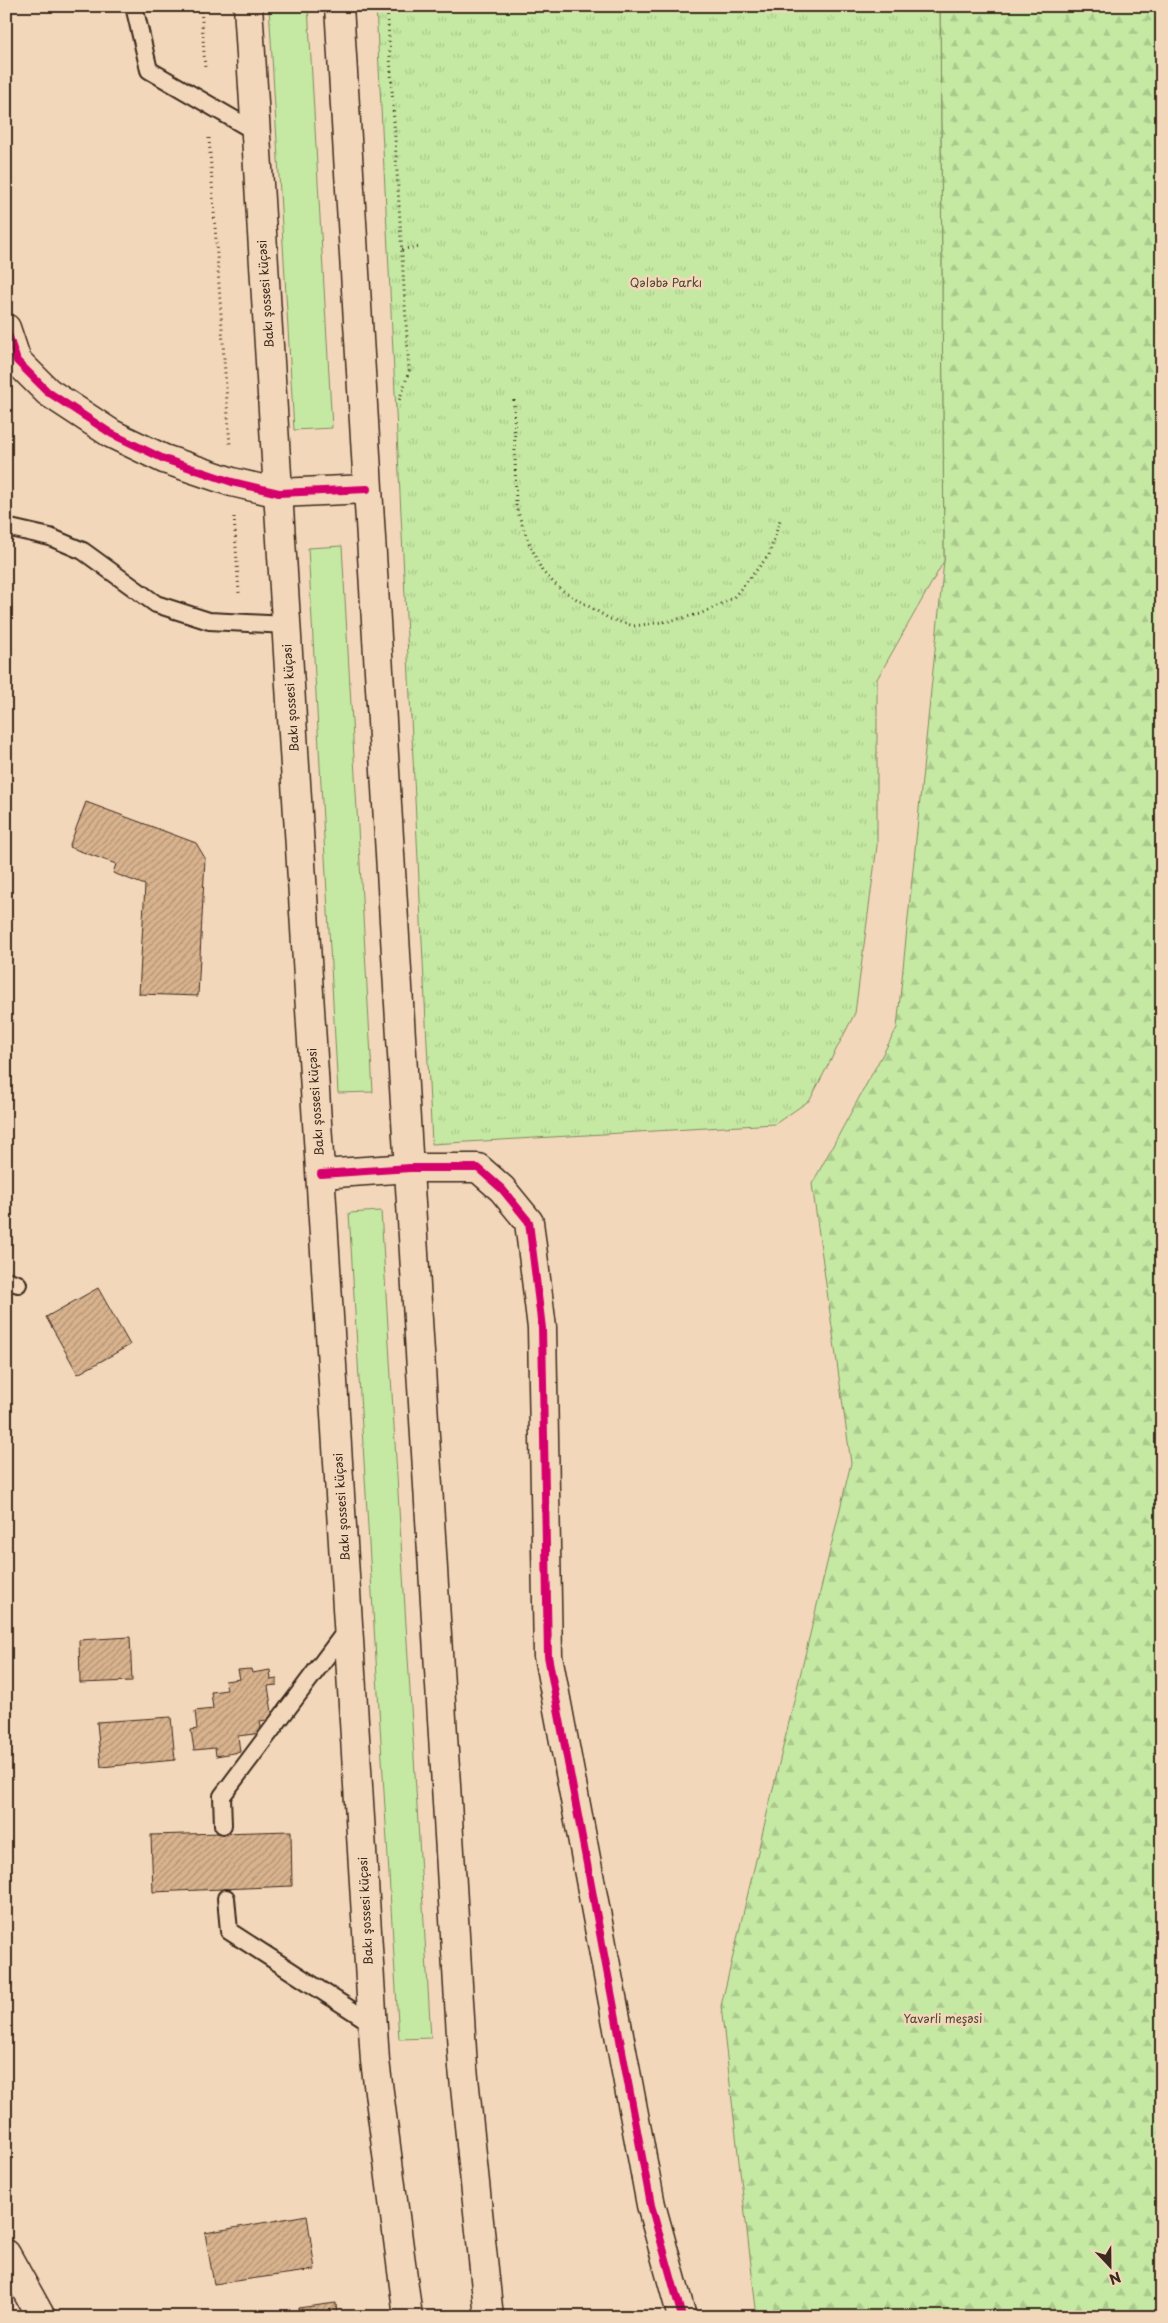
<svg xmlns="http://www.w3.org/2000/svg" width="1168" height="2323" font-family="'Playpen Sans',sans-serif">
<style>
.grass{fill:#c5e9a3;stroke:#808a60}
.forest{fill:url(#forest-firs);stroke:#808a60}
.park{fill:url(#park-tufts);stroke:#808a60}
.building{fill:url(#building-hatch);stroke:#3b2a1e}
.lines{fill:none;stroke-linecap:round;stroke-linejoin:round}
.service-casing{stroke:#3b2a1e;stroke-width:20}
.minor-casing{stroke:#3b2a1e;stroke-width:31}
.primary-casing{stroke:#3b2a1e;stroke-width:31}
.path{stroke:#3b2a1e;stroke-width:3;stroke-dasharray:1 4;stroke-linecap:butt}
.service{stroke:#f3d7ba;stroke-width:16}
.minor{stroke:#f3d7ba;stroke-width:28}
.primary{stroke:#f3d7ba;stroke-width:28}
.cycleway-casing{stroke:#f3d7ba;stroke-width:11}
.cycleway{stroke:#d6006c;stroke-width:8}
.labels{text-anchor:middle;stroke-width:5;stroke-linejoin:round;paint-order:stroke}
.park-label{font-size:12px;fill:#504732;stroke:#f3d7ba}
.street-label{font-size:12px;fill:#3b2a1e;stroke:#f3d7ba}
</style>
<defs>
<pattern id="forest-firs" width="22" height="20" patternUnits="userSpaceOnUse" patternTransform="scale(1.25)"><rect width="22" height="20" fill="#c5e9a3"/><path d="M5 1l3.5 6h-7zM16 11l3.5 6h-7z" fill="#aac88c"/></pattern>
<pattern id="park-tufts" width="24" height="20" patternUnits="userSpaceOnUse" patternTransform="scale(1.25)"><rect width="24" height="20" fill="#c5e9a3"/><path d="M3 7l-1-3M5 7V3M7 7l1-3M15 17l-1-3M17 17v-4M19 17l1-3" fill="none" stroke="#aac88c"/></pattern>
<pattern id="building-hatch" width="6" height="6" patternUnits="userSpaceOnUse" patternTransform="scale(1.25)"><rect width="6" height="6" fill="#d9b38e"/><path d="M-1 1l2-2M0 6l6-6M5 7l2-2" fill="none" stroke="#b19273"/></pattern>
</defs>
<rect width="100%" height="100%" fill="#f3d7ba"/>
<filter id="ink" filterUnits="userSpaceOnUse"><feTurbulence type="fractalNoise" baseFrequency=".02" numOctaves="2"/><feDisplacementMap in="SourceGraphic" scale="10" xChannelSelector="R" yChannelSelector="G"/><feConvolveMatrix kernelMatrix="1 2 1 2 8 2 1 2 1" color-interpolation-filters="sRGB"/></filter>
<g filter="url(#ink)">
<g class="grass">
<path d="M269 6H308L332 428 294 430Z"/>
<path d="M342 546 373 1092 338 1093 308 548Z"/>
<path d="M381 1211 431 2038 399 2039 349 1213Z"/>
</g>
<path class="forest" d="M940 6H1162V2317H757L721 2006 851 1463 812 1184 897 1028 944 561Z"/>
<path class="park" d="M376 6H940L944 561 877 679V846L855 1013 810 1100 775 1124 432 1144Z"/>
<g class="building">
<path d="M86 802 196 843 205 858 198 996 139 994 145 885 113 873 116 864 69 847Z"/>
<path d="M98 1288 130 1345 78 1374 46 1317Z"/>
<path d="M130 1637 132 1681 80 1683 79 1640Z"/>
<path d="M251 1669 252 1673 270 1670 271 1680 277 1679V1685L268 1686 273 1719 260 1721 262 1733 238 1736 240 1752 216 1756 215 1748 194 1750 191 1730 197 1729 195 1711 213 1709 211 1692 227 1690 225 1681 240 1679 238 1670Z"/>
<path d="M171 1717 175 1760 101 1767 97 1722Z"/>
<path d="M291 1831 292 1886 153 1892 151 1835Z"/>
<path d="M307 2215 315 2270 214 2284 205 2233Z"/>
<path d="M336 2303 337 2317H300L298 2308Z"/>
</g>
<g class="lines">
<defs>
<g id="service">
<path d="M134 6 149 70 256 132"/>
<path d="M6 527 50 537 83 551 156 604 209 621 287 625"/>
<path d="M6 1280 18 1284"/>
<path d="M223 1825 222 1796 348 1628"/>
<path d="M226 1898 229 1931 373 2024"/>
</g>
<g id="minor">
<path d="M6 328 17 361 48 392 112 434 164 459 232 482 279 493 367 489"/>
<path d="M321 1174 410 1168H478L502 1189 529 1222 542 1328 548 1656 651 2205 682 2317"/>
</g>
<g id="primary">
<path d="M248 6 375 2061 408 2317"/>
<path d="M339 6 463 2068 489 2317"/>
<path d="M6 2254 41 2317"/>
</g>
</defs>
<use href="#service" class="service-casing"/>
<use href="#minor" class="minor-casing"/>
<use href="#primary" class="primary-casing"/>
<g class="path">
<path d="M201 6 205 69"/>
<path d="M387 6 409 371 399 401"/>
<path d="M209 138 230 446"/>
<path d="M402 249 421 247"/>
<path d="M514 400 516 507 527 538 542 571 560 589 610 619 634 626 669 621 700 614 733 598 769 555 780 520"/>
<path d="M234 517 239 593"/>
</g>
<use href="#service" class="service"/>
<use href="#minor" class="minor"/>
<use href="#primary" class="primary"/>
<defs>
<g id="cycleway">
<path d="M6 328 17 361 48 392 112 434 164 459 232 482 279 493 367 489"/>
<path d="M321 1174 410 1168H478L502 1189 529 1222 542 1328 548 1656 651 2205 682 2317"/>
</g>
</defs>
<use href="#cycleway" class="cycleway-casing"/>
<use href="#cycleway" class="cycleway"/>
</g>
</g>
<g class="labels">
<g class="park-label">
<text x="666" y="287">Qələbə Parkı</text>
<text x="943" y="2023">Yavərli meşəsi</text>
</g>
<g class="street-label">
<text transform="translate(266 294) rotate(-94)" y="4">Bakı şossesi küçəsi</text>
<text transform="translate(291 698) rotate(-94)" y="4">Bakı şossesi küçəsi</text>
<text transform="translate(316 1102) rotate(-94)" y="4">Bakı şossesi küçəsi</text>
<text transform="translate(342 1507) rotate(-94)" y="4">Bakı şossesi küçəsi</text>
<text transform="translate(366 1911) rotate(-93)" y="4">Bakı şossesi küçəsi</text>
</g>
</g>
<rect width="1168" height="2323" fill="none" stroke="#f3d7ba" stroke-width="25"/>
<rect x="12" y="12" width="1143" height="2298" fill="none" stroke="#3b2a1e" stroke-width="2" filter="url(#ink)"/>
<g transform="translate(1110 2266) rotate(158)" stroke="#f3d7ba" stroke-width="4" paint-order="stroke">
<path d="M0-4L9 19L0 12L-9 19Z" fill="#3b2a1e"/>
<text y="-8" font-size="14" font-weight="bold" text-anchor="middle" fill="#3b2a1e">N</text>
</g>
</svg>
